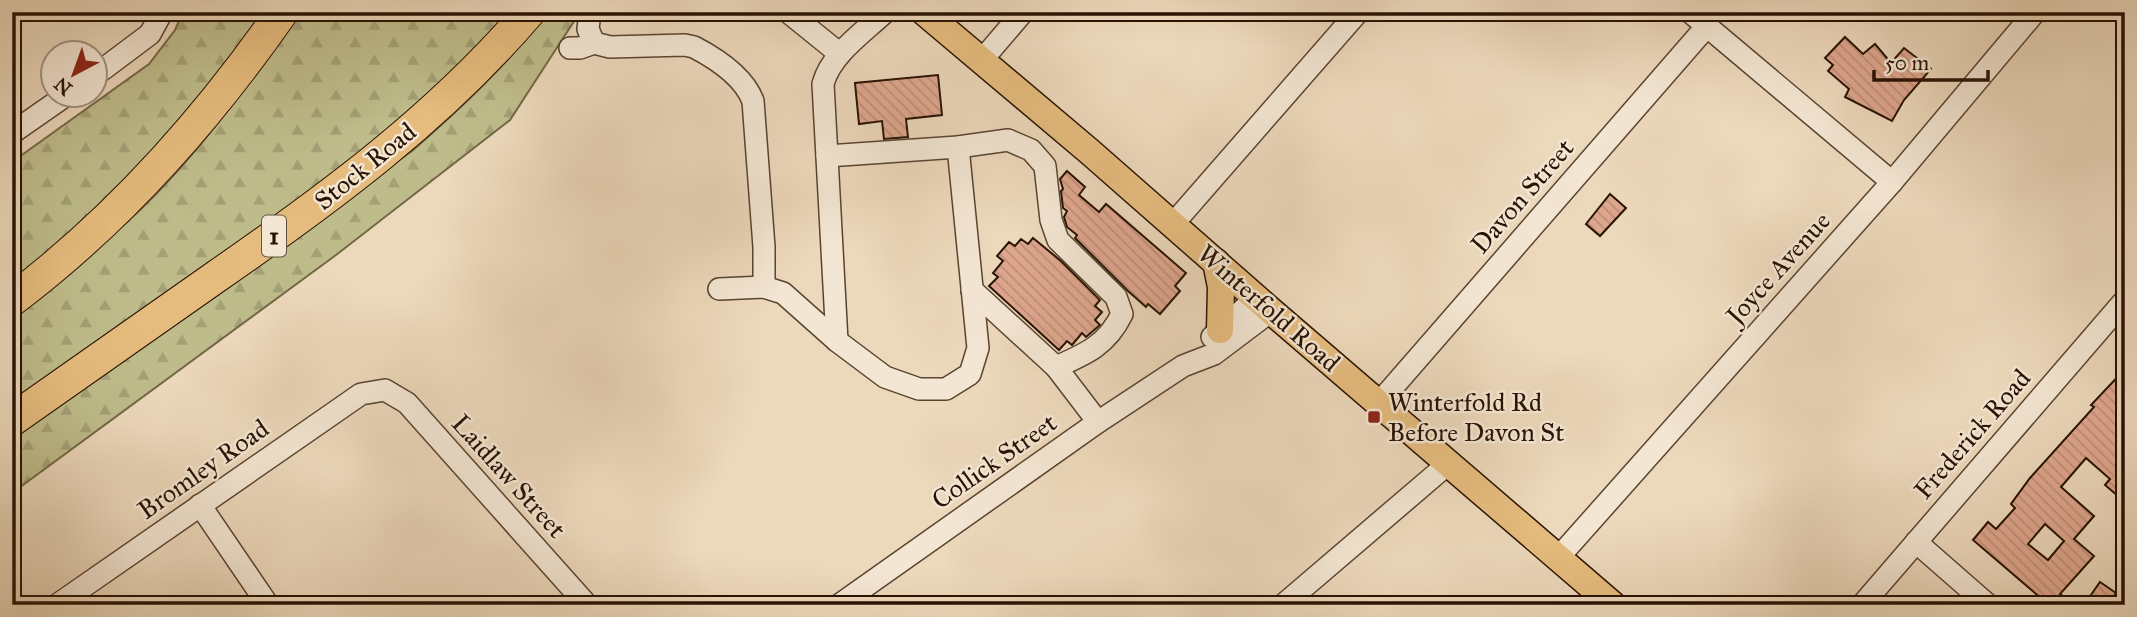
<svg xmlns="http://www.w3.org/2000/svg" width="2137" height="617" font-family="'IM FELL Great Primer',serif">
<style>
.forest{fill:url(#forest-firs);stroke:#746747;stroke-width:2}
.building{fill:url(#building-back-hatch);stroke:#281203;stroke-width:2;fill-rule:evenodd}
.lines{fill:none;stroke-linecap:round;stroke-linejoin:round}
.minor-casing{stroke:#594431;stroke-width:24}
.major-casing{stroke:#281203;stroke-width:29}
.highway-casing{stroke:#281203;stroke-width:34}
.minor{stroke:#f3e6d3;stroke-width:21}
.major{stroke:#e6bc7e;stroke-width:26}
.highway{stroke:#e6bc7e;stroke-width:32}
.poi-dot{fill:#8f2418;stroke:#f3e6d3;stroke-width:2.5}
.labels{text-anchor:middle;stroke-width:5;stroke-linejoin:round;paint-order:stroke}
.shield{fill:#f3e6d3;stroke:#655241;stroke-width:2}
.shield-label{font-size:24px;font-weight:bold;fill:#281203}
.street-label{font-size:26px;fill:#281203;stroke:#f3e6d3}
.poi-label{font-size:26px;fill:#281203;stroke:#f3e6d3;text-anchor:start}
</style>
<defs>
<pattern id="forest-firs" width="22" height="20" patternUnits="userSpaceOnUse" patternTransform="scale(1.75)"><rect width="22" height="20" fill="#bfbc8b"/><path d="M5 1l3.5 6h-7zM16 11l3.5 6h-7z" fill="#a4a176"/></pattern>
<pattern id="building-back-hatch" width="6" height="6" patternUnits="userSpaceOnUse" patternTransform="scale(1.75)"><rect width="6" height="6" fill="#dea68d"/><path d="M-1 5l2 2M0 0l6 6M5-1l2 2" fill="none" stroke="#be8e78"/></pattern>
</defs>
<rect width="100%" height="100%" fill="#ecd8bb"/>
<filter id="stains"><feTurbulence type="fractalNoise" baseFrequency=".00286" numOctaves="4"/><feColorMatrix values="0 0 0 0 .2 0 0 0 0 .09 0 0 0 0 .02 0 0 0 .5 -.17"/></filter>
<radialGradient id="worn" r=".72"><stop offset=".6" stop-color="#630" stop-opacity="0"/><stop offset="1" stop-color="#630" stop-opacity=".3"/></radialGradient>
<g class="forest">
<path d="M183 12H268L168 142 12 288V162L149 64 175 30Z"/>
<path d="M298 12H517L390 137 12 407V315C62 277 112 239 156 194 207 142 257 73 298 12Z"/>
<path d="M549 12H580L510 120 336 255 12 493V432L412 151C464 106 505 66 549 12Z"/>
</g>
<g class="building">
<path d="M1845 37 1863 54 1875 44 1891 63 1904 48 1931 69 1904 100 1892 121 1845 97 1849 89 1828 71 1833 65 1825 58Z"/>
<path d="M938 75 942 115 906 119 908 137 884 139 882 121 859 124 855 83Z"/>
<path d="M1067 171 1085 187 1079 195 1099 212 1106 204 1186 273 1175 286 1180 291 1160 314 1148 304 1146 307 1128 291 1075 238 1077 235 1067 227 1064 217 1067 211 1063 208 1061 191 1063 189 1060 179Z"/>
<path d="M1610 194 1626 208 1600 236 1586 224Z"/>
<path d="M1033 238 1061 261 1100 300 1095 306 1102 312 1095 320 1100 325 1086 337 1082 333 1072 345 1067 341 1059 350 989 286 998 277 993 273 1003 261 997 256 1009 242 1015 246 1021 239 1028 244Z"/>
<path d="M2125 369V502L2105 485 2110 479 2086 458 2061 487 2094 516 2074 539 2094 556 2060 594 2077 605H2049L1973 540 1988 522 1996 529 2015 508 2011 504 2030 478 2094 407 2091 405ZM2045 524 2064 541 2048 560 2028 544Z"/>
<path d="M2100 582 2116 593 2108 605H2084Z"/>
</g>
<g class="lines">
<defs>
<g id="minor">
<path d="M590 12 588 29 594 43 610 47 685 45 694 47C717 59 744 77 753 101L764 247V287"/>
<path d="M788 12 840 54"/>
<path d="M1690 12 1892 182"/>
<path d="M570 48H580L594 43"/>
<path d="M982 60 1023 12"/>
<path d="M94 76 150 34 162 12"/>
<path d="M12 133 68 94"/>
<path d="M827 156 958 147 1008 140 1031 150 1045 166 1051 220 1058 240 1116 297 1122 314C1107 345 1086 354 1056 367"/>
<path d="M1173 224 1358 12"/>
<path d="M719 289 764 287 783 293 837 341 885 377 919 389H946L970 374 978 348 958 147"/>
<path d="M972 290 1056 367 1098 422"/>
<path d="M1212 337 1256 298"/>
<path d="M837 341 823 84C831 54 863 33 885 12"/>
<path d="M1379 403 1707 26"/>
<path d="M200 505 268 605"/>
<path d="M1916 542 1988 605"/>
<path d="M1558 558 1892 182 2035 12"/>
<path d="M57 605 361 394 385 390 407 403 587 605"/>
<path d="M839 605 1098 422 1183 366 1214 354 1271 311"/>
<path d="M1283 605 1449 463"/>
<path d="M1862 605 2125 300"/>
</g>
<g id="major">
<path d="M924 12 1090 152 1271 311 1613 605"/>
<path d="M1216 262 1221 287 1220 330"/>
</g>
<g id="highway">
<path d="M12 300C118 220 206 121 282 12"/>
<path d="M12 420C81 372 149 324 217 276 331 197 438 118 529 12"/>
</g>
</defs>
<use href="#minor" class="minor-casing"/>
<use href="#major" class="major-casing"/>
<use href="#highway" class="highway-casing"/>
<use href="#minor" class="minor"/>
<use href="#major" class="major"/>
<use href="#highway" class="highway"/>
</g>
<rect class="poi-dot" x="1367" y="410" width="14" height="14" rx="3.5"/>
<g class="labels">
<rect class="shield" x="262" y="215.5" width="24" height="41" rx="5"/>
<g class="shield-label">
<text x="274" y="244">1</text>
</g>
<g class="street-label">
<text transform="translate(365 166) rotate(-39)" y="9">Stock Road</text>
<text transform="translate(1522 196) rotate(-49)" y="9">Davon Street</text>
<text transform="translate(1778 268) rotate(-48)" y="9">Joyce Avenue</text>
<text transform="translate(1269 308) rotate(41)" y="9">Winterfold Road</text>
<text transform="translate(1972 434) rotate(-49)" y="9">Frederick Road</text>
<text transform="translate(994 461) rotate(-35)" y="9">Collick Street</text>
<text transform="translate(203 469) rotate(-35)" y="9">Bromley Road</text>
<text transform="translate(509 476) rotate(48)" y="9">Laidlaw Street</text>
</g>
<g class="poi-label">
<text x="1388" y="411">Winterfold Rd<tspan x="1388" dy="30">Before Davon St</tspan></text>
</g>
</g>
<rect width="2137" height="617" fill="none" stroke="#ecd8bb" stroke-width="42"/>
<rect x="14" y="14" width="2109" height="589" fill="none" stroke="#281203" stroke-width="3.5"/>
<rect x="21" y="21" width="2095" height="575" fill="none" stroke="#281203" stroke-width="2"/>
<g transform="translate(74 74) rotate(221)"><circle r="33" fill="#f3e6d3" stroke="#a29180" stroke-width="2"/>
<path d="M0-5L12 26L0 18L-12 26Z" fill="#8f2418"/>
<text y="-10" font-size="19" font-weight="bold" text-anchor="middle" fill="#281203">N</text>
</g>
<path d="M1874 70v10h114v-10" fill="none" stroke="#281203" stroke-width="3.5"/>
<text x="1885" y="70" font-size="21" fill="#281203" stroke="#f3e6d3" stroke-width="5" paint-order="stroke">50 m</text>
<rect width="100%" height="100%" filter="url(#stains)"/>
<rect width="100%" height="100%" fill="url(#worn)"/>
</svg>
